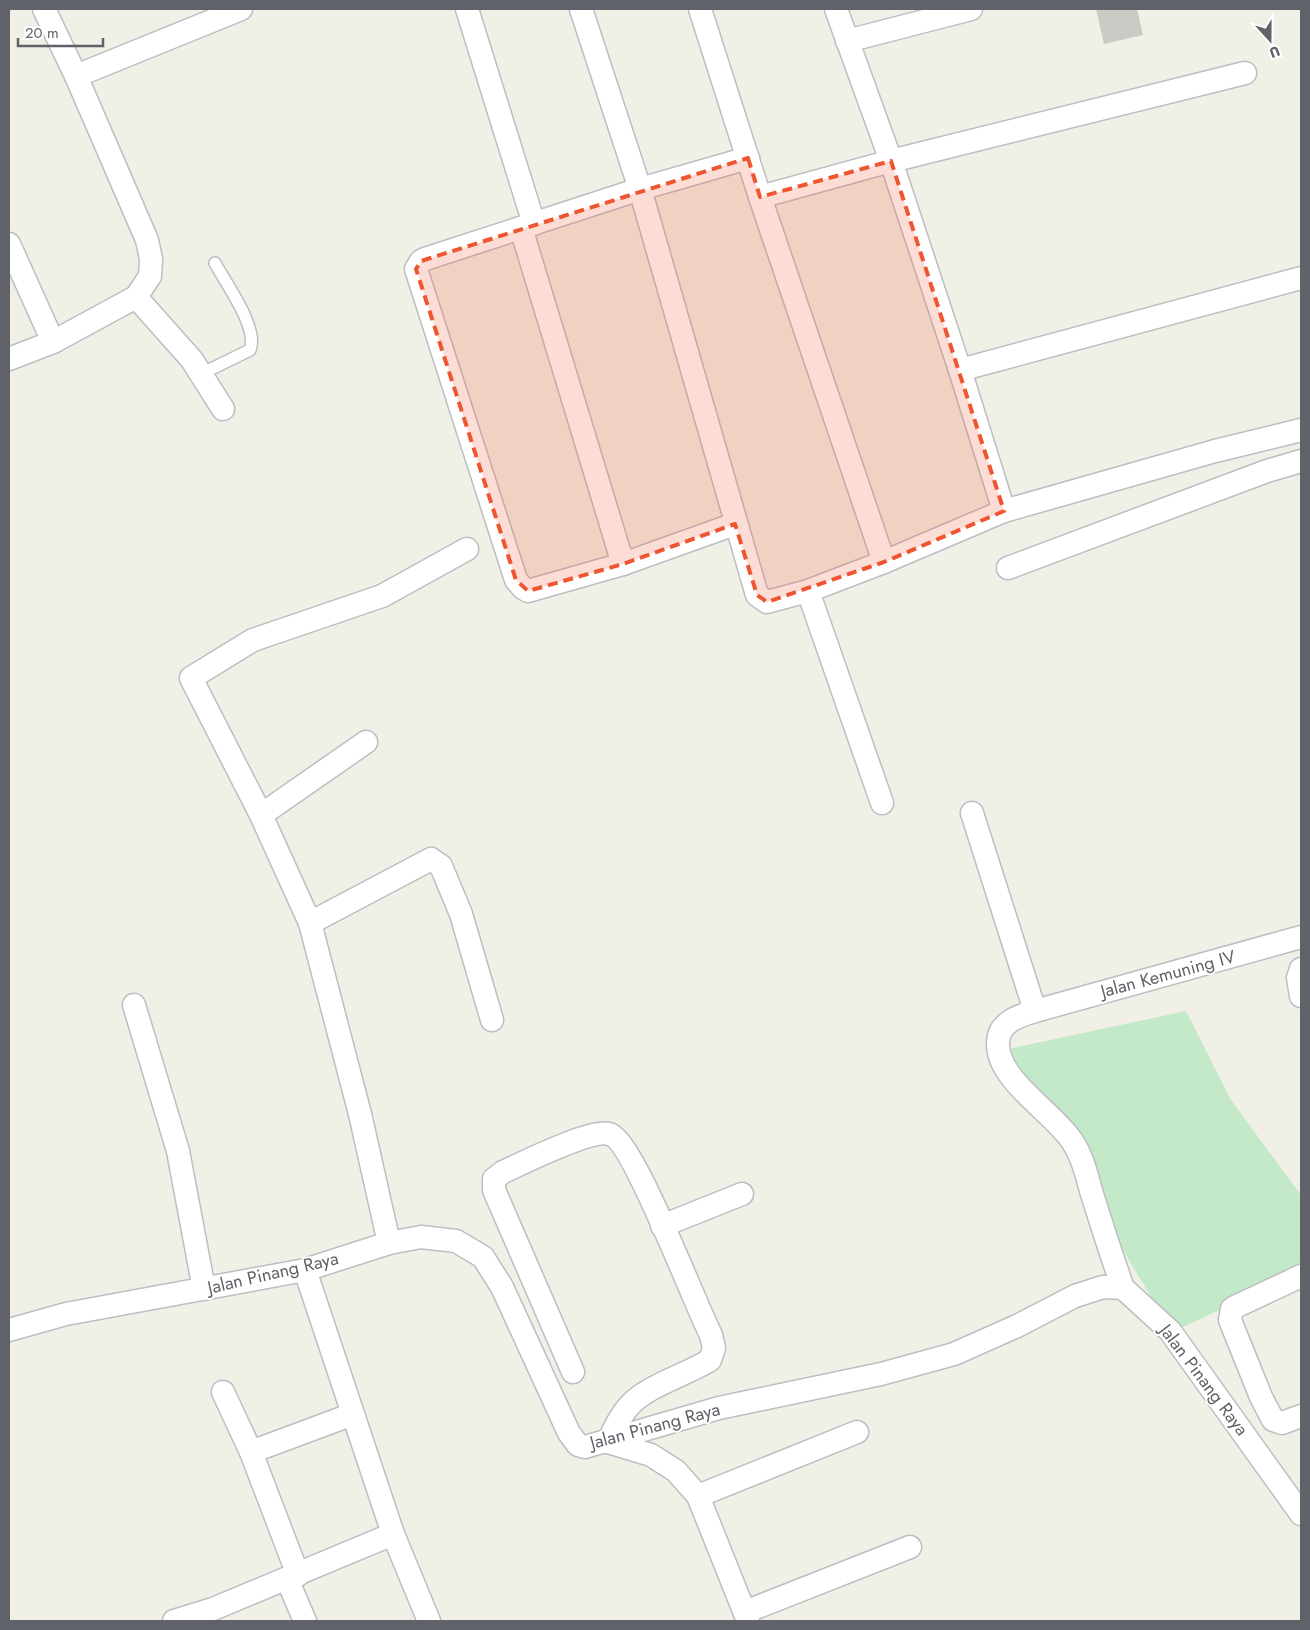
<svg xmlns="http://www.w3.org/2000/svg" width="1310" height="1630" font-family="Jost,sans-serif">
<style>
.green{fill:#c4e9c8}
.building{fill:#cccac4}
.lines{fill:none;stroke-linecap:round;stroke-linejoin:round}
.service-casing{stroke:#bcbec3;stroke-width:14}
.minor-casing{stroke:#bcbec3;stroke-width:25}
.service{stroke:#fff;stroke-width:11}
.minor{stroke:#fff;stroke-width:22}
.marked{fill:#ee5530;fill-opacity:0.2;stroke:#ee5530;stroke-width:4;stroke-dasharray:10 6;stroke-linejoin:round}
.labels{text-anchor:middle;stroke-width:4;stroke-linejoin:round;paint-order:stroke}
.street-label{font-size:18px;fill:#5f6268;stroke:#fff}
</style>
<rect width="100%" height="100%" fill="#f1f0e7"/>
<path class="green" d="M1186 1011 1231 1100 1301 1195V1272L1172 1332 1003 1050Z"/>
<path class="building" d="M1096 9H1137L1143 35 1104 44Z"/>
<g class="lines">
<defs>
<path id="service" d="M201 374 250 350C259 328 226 284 215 263"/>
<g id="minor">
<path d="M467 9 534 224"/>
<path d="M581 9 640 189 757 595 767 602 808 591 884 562 1004 511 1215 451 1301 430"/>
<path d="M700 9 760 197 884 562"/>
<path d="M836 9 891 161 960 370 1004 511"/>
<path d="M847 41 971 9"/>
<path d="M76 76 241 9"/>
<path d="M760 197 891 161 1245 73"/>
<path d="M521 228 623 564"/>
<path d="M9 244 53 342"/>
<path d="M136 297 192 360 223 409"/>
<path d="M9 359 53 342 136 297 150 276 151 259 147 240 76 76 44 9"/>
<path d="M960 370 1301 278"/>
<path d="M735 524 623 564 528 591 523 588 516 580 416 269 421 261 425 259 640 189 748 158"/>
<path d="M1008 568 1267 471 1301 461"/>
<path d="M808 591 882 803"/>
<path d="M972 813 1035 1011C1019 1016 998 1022 998 1043 997 1080 1053 1112 1072 1141 1083 1157 1087 1177 1092 1194 1102 1226 1112 1257 1123 1288"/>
<path d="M261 815 366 742"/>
<path d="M310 923 431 859 441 866 461 914 492 1020"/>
<path d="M1301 969 1298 978 1301 996"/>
<path d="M134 1005 178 1151 204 1289"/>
<path d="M1035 1011 1301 937"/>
<path d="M662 1226 742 1194"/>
<path d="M389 1243 360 1114 310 923 261 815 191 678 253 640 382 596 467 549"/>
<path d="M305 1270 393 1534 429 1621"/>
<path d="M1301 1276 1235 1307 1232 1309 1230 1320 1261 1397 1273 1420 1282 1423 1301 1416"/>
<path d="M9 1330 66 1314 305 1270 389 1243 421 1237 456 1241 483 1257 502 1287 569 1433 578 1445 585 1447 719 1408 881 1374 954 1354 1017 1326 1075 1296 1103 1287 1123 1288 1170 1331 1301 1514"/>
<path d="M573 1372 494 1190V1179L503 1172C523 1163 591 1129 609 1134 633 1139 695 1305 711 1335L714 1348 710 1360C688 1374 647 1386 630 1405 620 1416 614 1429 608 1442"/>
<path d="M223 1392 251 1452 298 1575"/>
<path d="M608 1442 651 1455 676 1471 698 1496 748 1621"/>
<path d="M251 1452 353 1414"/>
<path d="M698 1496 857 1432"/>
<path d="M287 1579 305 1621"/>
<path d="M745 1612 910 1547"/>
<path d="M174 1621 213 1609 393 1534"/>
</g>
</defs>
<use href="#service" class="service-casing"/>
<use href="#minor" class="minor-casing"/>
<use href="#service" class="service"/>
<use href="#minor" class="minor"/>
</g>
<path class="marked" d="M748 158 760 197 891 161 1004 511 884 562 767 602 757 595 735 524 623 564 528 591 516 580 416 269 421 261Z"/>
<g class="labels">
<g class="street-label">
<text transform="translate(1168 974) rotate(-15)" y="6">Jalan Kemuning IV</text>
<text transform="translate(273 1273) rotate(-13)" y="6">Jalan Pinang Raya</text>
<text transform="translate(1204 1380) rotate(53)" y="6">Jalan Pinang Raya</text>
<text transform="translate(655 1426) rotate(-15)" y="6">Jalan Pinang Raya</text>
</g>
</g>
<rect width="1310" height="1630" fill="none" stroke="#5f6268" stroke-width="20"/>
<g transform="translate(1270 40) rotate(159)" stroke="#ffffff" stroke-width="4" paint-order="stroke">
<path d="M0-4L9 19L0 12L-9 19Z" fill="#5f6268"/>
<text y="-8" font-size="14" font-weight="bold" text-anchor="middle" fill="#5f6268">U</text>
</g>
<path d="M18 38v8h85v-8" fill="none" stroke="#5f6268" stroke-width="2.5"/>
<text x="25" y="38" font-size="15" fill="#5f6268" stroke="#ffffff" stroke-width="4" paint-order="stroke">20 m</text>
</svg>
